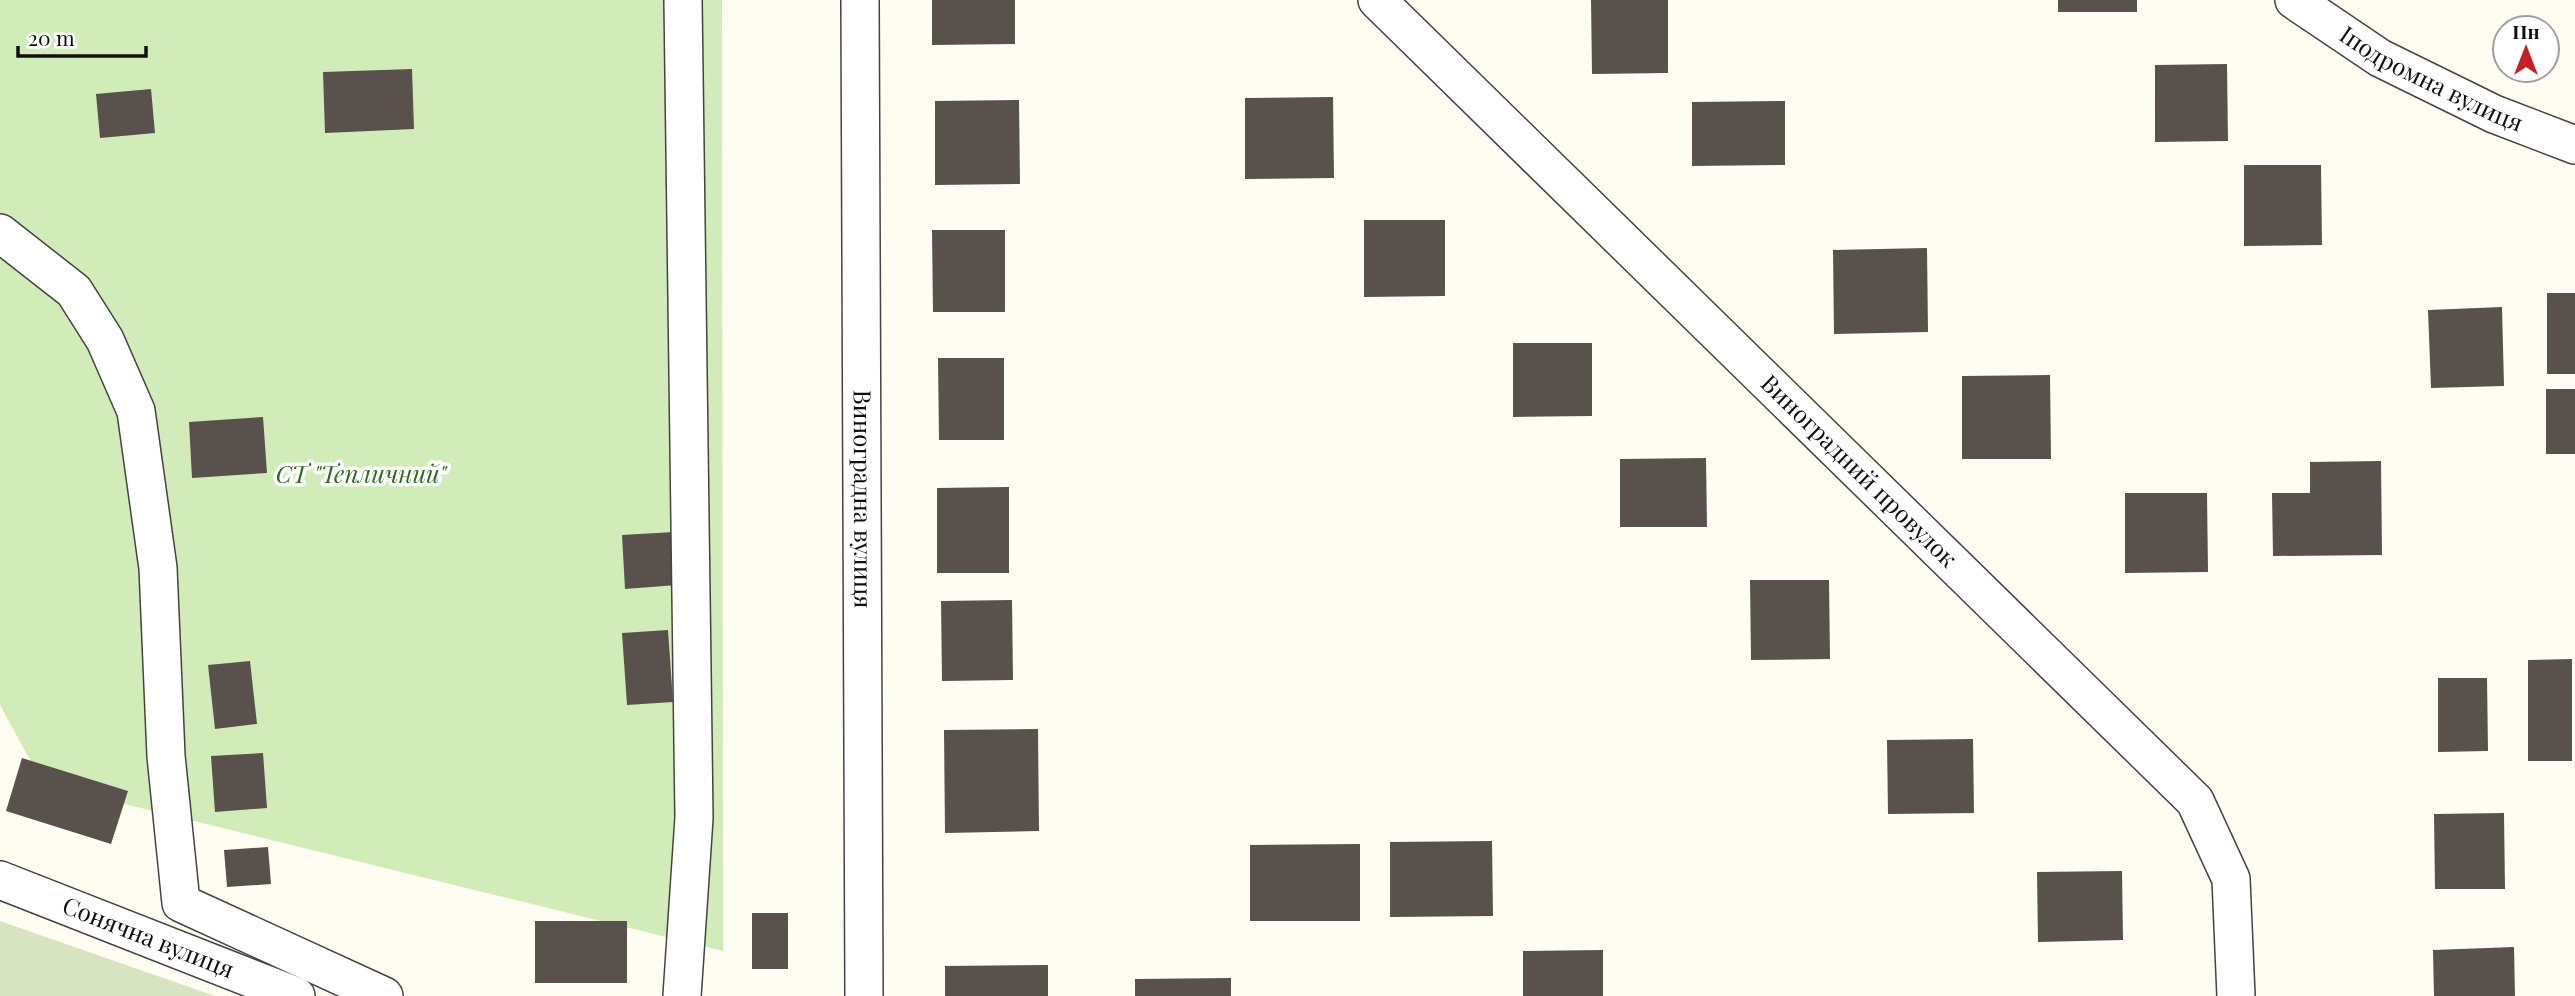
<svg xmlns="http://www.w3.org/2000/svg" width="2575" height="996" font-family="'Playfair Display',serif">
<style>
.green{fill:#d2ecb9}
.cemetery{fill:#d7e3c1}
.building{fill:#59514b}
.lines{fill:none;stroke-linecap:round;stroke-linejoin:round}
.minor-casing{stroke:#434343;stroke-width:40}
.minor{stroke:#fff;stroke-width:37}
.labels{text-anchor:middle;stroke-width:7;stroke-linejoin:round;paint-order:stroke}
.street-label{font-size:24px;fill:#101010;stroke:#fff}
.park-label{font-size:24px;font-style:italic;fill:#2a6c1b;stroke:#fff}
</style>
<rect width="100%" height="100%" fill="#fffdf2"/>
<path class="green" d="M0 0H722L723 951 43 784 0 705Z"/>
<path class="cemetery" d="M0 921 215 996H0Z"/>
<g class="building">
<path d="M932 0H1015V44L932 45Z"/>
<path d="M1591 0H1668V73L1592 74Z"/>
<rect x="2058" y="0" width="79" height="12"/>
<path d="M2227 64 2228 141 2155 142V65Z"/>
<path d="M412 69 414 129 325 133 323 72Z"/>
<path d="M151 89 155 133 100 138 96 94Z"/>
<path d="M1333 97 1334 178 1245 179V98Z"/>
<path d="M1019 100 1020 184 935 185V101Z"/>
<path d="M1785 101V165L1692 166V102Z"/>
<path d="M2244 165H2321L2322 245 2244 246Z"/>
<path d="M1364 220H1445V296L1364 297Z"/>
<path d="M932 230H1005V312H933Z"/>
<path d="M1927 248 1928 332 1834 334 1833 250Z"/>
<rect x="2547" y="293" width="28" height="81"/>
<path d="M2502 307 2504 386 2431 388 2428 310Z"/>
<path d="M1513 343H1592V416L1513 417Z"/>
<path d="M938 358H1004V440H939Z"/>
<path d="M2050 375 2051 459H1962V376Z"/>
<rect x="2546" y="389" width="29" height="65"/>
<path d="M263 417 267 473 192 478 189 422Z"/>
<path d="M1706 458 1707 527H1620V459Z"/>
<path d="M2381 461 2382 555 2273 556 2272 493H2310V462Z"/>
<path d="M1009 487V573H937V488Z"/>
<path d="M2125 493H2207L2208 572 2125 573Z"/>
<path d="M674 532 677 585 625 589 622 535Z"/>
<path d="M1750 580H1829L1830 659 1751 660Z"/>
<path d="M1012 600 1013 680 942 681 941 601Z"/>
<path d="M668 630 673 702 627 705 622 633Z"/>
<path d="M2572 659V761H2528V660Z"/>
<path d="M250 661 257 724 215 729 208 665Z"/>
<path d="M2438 678H2487L2488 751 2438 752Z"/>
<path d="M1038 729 1039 831 945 833 944 730Z"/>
<path d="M1973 739 1974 813 1888 814 1887 740Z"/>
<path d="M263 753 267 808 215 812 211 756Z"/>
<path d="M22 758 128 791 111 844 6 811Z"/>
<path d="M2504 813 2505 889H2435L2434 814Z"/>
<path d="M1492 841 1493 916 1390 917V842Z"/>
<path d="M1360 844V921H1250V845Z"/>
<path d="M268 847 271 884 227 887 224 850Z"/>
<path d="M2122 871 2123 940 2038 942 2037 872Z"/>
<rect x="752" y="913" width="36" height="56"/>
<rect x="535" y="921" width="92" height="62"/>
<path d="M2514 947 2515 996H2434L2433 950Z"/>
<path d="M1603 950V996H1523V951Z"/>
<path d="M1048 965V996H945V966Z"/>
<path d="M1231 978V996H1135V979Z"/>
</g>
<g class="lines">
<defs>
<g id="minor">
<path id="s1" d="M860 0 864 996"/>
<path id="s2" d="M1377 0 2195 801 2231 879 2236 996"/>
<path id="s3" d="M2294 0 2380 58 2494 114 2575 145"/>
<path d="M0 233 74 291 105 340 136 411 158 568 166 756 181 903 384 996"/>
<path id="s4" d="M0 880 296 996"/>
<path d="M682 996 694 818 683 0"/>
</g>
</defs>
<use href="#minor" class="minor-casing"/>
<use href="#minor" class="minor"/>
</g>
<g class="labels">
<g class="street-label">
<text dy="8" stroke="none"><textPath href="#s3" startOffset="159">Іподромна вулиця</textPath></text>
<text dy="8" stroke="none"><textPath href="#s2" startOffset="674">Виноградний провулок</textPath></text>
<text dy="8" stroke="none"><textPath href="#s1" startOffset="499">Виноградна вулиця</textPath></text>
<text dy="8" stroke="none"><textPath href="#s4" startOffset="159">Сонячна вулиця</textPath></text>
</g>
<g class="park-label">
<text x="361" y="483">СТ "Тепличний"</text>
</g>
</g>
<g transform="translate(2526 49)"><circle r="33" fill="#ffffff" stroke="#9f9f9f" stroke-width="2"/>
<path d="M0-5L12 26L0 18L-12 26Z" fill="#c81f24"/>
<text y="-10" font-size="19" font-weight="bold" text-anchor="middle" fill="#101010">Пн</text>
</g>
<path d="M18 46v10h128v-10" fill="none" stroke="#101010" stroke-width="3.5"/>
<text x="28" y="46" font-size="21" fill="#101010" stroke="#ffffff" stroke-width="5" paint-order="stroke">20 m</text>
</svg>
